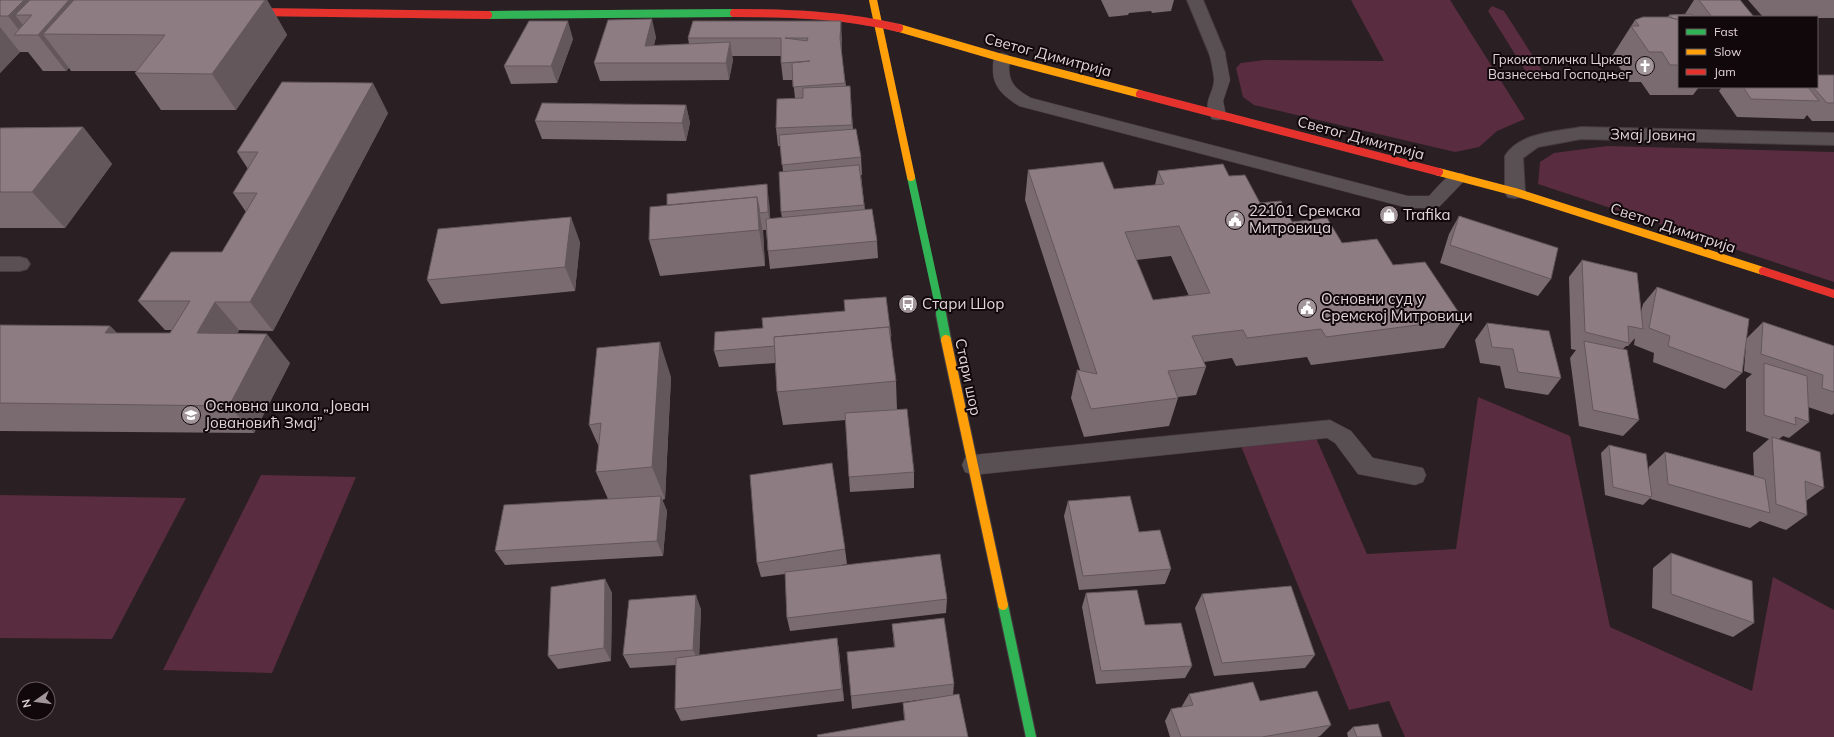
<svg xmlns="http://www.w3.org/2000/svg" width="1834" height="737" font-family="Mulish,sans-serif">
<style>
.green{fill:#5a2c3f}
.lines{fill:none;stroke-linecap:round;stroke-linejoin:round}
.lane-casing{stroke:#473d41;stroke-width:1}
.street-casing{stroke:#473d41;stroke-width:2}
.fast-far1-casing{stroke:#473d41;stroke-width:8}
.fast-casing{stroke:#473d41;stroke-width:12}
.slow-far1-casing{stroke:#473d41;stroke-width:8}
.slow-casing{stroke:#473d41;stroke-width:12}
.jam-casing{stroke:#473d41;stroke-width:8}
.lane{fill:#595053;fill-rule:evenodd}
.street{fill:#595053;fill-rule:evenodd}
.fast-far1{stroke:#30b455;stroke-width:8}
.fast{stroke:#30b455;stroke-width:10}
.slow-far1{stroke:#ff9f0a;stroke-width:8}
.slow{stroke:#ff9f0a;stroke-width:10}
.jam{stroke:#e5322d;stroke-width:8}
.wall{fill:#7a6b71;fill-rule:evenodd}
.shaded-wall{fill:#63575c}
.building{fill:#8e7c83;stroke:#63575c;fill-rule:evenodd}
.labels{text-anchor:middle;stroke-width:4;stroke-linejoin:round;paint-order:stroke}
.far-poi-label{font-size:13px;fill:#e2d4d9;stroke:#11080b;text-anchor:end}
.street-label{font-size:15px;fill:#e2d4d9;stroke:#11080b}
.poi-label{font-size:15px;fill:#e2d4d9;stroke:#11080b;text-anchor:start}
</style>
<rect width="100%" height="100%" fill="#2a1f23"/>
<g class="green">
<path d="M1351 0H1450L1525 119 1497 131 1479 147 1455 152 1254 105 1243 97 1236 68 1241 63 1264 60 1384 61Z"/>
<path d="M1492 6 1504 11 1545 75 1541 80 1528 75 1488 11Z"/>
<path d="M1607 146 1834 152V282L1538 184 1540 162 1554 153Z"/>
<path d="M1478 397 1570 436 1610 627 1752 691 1773 577 1834 610V737H1405L1389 701 1349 710 1241 446 1316 438 1367 554 1456 549Z"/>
<path d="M261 475 356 477 272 673 163 670Z"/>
<path d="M0 495 186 498 112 639 0 638Z"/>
</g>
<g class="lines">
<defs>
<g id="lane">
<path d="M1217 48 1223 50 1225 53 1230 80 1223 101 1226 115 1224 119 1218 120 1212 119C1201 102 1214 94 1214 79 1213 70 1211 61 1209 53L1211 50Z"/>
<path d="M1002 53 1008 55C1011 59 1010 62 1009 67 1009 84 1017 90 1031 98L1408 196H1429C1439 186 1449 170 1464 174L1467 178 1440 206 1434 208H1408L1019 106C1005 97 993 88 993 70 993 64 993 59 996 55Z"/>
<path d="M1330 420 1351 431 1373 458 1423 468 1426 475 1423 482 1415 485 1358 474 1335 443 1327 438 973 475 965 472 962 465 965 458 973 455Z"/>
</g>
<g id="street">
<path d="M1187 0H1203L1225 53 1223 57 1217 58 1211 57 1209 53Z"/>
<path d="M1581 127 1834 133V145L1581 139 1538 147 1523 158 1525 192 1522 197 1515 198 1508 197 1505 192V156C1520 132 1556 132 1581 127Z"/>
<path d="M0 257H20L27 259 30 264 27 269 20 271H0Z"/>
</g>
<g id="fast-far1">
<path d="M488 15 734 13"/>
<path d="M911 177 941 315"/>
</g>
<g id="fast">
<path d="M941 314 946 340"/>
<path d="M1003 605 1031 737"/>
</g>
<g id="slow-far1">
<path d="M873 0 911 177"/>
<path d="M899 28 1002 58 1140 94"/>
<path d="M1439 172 1515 192 1763 271"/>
</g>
<path id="slow" d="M946 340 1003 605"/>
<g id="jam">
<path d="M245 12 488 15"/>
<path d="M734 13C790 13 844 15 899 28"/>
<path d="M1140 94 1439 172"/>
<path d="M1763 271 1834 294"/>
</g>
</defs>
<use href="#lane" class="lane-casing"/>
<use href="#street" class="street-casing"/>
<use href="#fast-far1" class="fast-far1-casing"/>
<use href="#fast" class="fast-casing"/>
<use href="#slow-far1" class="slow-far1-casing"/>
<use href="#slow" class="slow-casing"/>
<use href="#jam" class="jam-casing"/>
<use href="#lane" class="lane"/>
<use href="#street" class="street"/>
<use href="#fast-far1" class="fast-far1"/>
<use href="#fast" class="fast"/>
<use href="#slow-far1" class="slow-far1"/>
<use href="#slow" class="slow"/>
<use href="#jam" class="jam"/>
</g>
<g class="wall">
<path d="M0 0H267L287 35 236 110H161L135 73 137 71H71L69 68 66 71H43L28 52H20L0 73Z"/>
<path d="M1101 0H1174L1171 11 1152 13 1151 11 1129 13 1128 15 1109 17Z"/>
<path d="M1694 0H1740L1754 17H1679V87H1699L1693 95H1650L1641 82H1629L1612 56 1635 20 1668 17 1669 15 1685 14Z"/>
<path d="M1748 0H1834V18H1817V17H1763Z"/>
<path d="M693 21 842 38 841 51 846 86H850L853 129 861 157 862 175H861L865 210 877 241 878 258 770 269 768 251 766 230H763L765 266 660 276 649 240 769 202 770 219 782 218 781 212 783 171 780 146H778L776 128 795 98 793 80H783L781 63V56H732L733 60 729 80 600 81 594 63 656 37 654 45 689 44 688 38Z"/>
<path d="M573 39 557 83 511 84 504 66Z"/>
<path d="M1834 75V121H1812L1807 115 1804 119 1737 117 1719 91 1722 87H1817Z"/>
<path d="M686 105 690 123 686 141 542 139 535 121Z"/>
<path d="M388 113 273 331 239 330 237 334 290 363 254 433 0 431V325L110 326 117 333H170L172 330H165L138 301 222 252 246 212 233 193 248 169 237 152Z"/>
<path d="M83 127 112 164 65 228H0V128Z"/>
<path d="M1028 170 1114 189 1155 185 1158 171 1229 176 1260 203 1292 222 1393 265 1463 319 1444 348 1311 365 1307 357 1236 366 1232 358 1204 362 1206 367 1196 395 1178 397V398L1169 426 1084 437 1071 398 1077 370H1080L1025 200ZM1171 256 1189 296 1153 300 1136 260Z"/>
<path d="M1459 216 1551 279 1538 296 1440 263 1449 234Z"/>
<path d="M580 242 575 291 441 304 427 280Z"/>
<path d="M1582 260 1641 312 1643 304 1657 287 1746 339 1763 322 1834 346V413L1832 415 1808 407 1809 422 1789 438 1783 436 1779 439 1824 488 1806 501 1807 515 1786 530 1760 521 1750 528 1651 499 1650 498 1643 505 1605 495 1601 453 1609 445 1649 480V467L1665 452 1754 476 1753 453 1769 439 1746 431V379L1752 374 1744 371 1746 344 1742 373 1725 389 1653 362 1654 353 1634 345 1635 338 1628 346H1626L1623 349 1639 420 1623 436 1579 426 1570 358 1576 350 1571 349 1569 277Z"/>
<path d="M1487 323 1561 378 1548 395 1505 388 1500 366 1480 363 1475 340Z"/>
<path d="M891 336V342L896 381 897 410 914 472V488L850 492 849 477 846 420 783 425 777 392 775 363 719 367 714 351Z"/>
<path d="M671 377 665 499 662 500 667 511 663 556 505 565 495 551 608 499 596 472 599 447 589 425Z"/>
<path d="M1068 501 1171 569 1165 584 1079 590 1064 516Z"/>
<path d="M845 549 847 564 830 567 947 599 946 613 790 631 787 618 785 574 761 577 757 563Z"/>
<path d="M1671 553 1754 623 1733 637 1652 608 1653 568Z"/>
<path d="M605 579 612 593 611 661 558 669 548 656Z"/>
<path d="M1086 593 1145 625 1192 666 1185 678 1096 684 1082 607Z"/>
<path d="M1202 594 1315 655 1305 668 1214 676 1195 608Z"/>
<path d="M701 609 699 655 837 638 839 651 844 701 681 721 675 709 676 665 630 668 623 655Z"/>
<path d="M892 624 954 684 953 695 959 694 904 720 903 703 933 698 852 709 851 696 894 647Z"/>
<path d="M1189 694 1260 701 1331 725 1320 736 1317 737H1170L1165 721 1171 709 1182 707V706Z"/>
<path d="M1353 727 1382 737H1348L1347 733Z"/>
</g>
<g class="shaded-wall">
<path d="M24 0H76L43 34 69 68 66 71 38 35 32 15H15L31 35H23L8 16Z"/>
<path d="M265 0H267L287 35 236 110 212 74Z"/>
<path d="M652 19 656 37 649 63 645 46Z"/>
<path d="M568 21 573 39 557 83 551 66Z"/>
<path d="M841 21 842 38 841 56 840 38Z"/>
<path d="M0 27 20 52 0 73Z"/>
<path d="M730 42 733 60 729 80 726 63Z"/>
<path d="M373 83 388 113 273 331 250 302Z"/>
<path d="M686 105 690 123 686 141 682 123Z"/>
<path d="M83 127 112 164 65 228 32 192Z"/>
<path d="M767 184 769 202 771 229 768 212Z"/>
<path d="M757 197 763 233 765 266 759 230Z"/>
<path d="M571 217 580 242 575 291 565 267Z"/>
<path d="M215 302 239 330 222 362 197 333Z"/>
<path d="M110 326 138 355 105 333Z"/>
<path d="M267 334 290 363 254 433 229 406Z"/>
<path d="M660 342 671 377 665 499 652 467Z"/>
<path d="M661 496 667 511 663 556 657 541Z"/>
<path d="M605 579 612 593 611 661 604 648Z"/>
<path d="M696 595 701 609 699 663 693 650Z"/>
<path d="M837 638 839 651 844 701 842 689Z"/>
</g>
<g class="building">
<path d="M0 0H24L8 16H0Z"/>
<path d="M30 0H69L38 35H14L32 15H15Z"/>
<path d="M74 0H265L212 74 135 73 165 35 43 34Z"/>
<path d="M1699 0H1740L1754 17H1712Z"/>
<path d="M1692 14 1694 17H1679V20L1672 18 1669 15Z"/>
<path d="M1643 17H1668L1679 20V65H1670L1662 52H1649L1631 26H1639L1635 20Z"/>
<path d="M652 19 645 46 730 42 726 63H594L608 20Z"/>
<path d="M529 21H568L551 66H504Z"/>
<path d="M693 21H841L840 38 845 83 793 87 792 63 810 61 781 63V38H688ZM785 38H808L807 41Z"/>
<path d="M1817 75H1834V103H1827L1813 87H1817Z"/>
<path d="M282 82 373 83 250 302H215L197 333 267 334 229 406 0 403V325L110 326 105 333H170L190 301H138L171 252H222L257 193H233L258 152H237Z"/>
<path d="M850 86 852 125 776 128 777 99 803 98V88Z"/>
<path d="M1743 87H1808L1819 101 1751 99Z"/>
<path d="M542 103 686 105 682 123 535 121Z"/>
<path d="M83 127 32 192H0V128Z"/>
<path d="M856 129 861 157 782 165 779 135Z"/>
<path d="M1103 162 1114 189 1164 184 1158 171 1223 164 1229 176 1245 175 1260 203 1281 201 1292 222 1327 218 1342 243 1377 239 1393 265 1425 262 1463 319 1326 337 1321 329 1247 338 1243 330 1192 336 1206 367 1168 371 1178 398 1091 409 1077 370 1097 374 1028 170ZM1179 226 1210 293 1153 300 1125 232Z"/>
<path d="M859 165 864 205 781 212 779 172Z"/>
<path d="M767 184 768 212 760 213 757 197 667 205V194Z"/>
<path d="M757 197 759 230 649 240 650 207Z"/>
<path d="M872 209 877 241 768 251 766 219Z"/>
<path d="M1459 216 1558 248 1551 279 1450 245Z"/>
<path d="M571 217 565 267 427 280 438 229Z"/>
<path d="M1582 260 1637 273 1643 329 1628 326 1629 343 1585 332Z"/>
<path d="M1657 287 1749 319 1742 373 1668 346 1670 336 1649 328Z"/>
<path d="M886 297 891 336H890L889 327 774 337 775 346 714 351 715 332 763 328 762 318 845 311 844 300Z"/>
<path d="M1763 322 1834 346V392L1822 388 1823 375 1761 354Z"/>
<path d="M1487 323 1549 331 1561 378 1518 372 1513 349 1492 347Z"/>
<path d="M889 327 896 381 777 392 774 337Z"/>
<path d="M1584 341 1627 350 1639 420 1593 410Z"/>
<path d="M660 342 652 467 596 472 601 423 589 425 597 348Z"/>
<path d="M1764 363 1807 376 1809 422 1795 417 1796 425 1764 415Z"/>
<path d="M907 409 914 472 849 477 845 413Z"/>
<path d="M1772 437 1820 452 1824 488 1805 481 1807 515 1776 504Z"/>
<path d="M1609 445 1646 454 1652 497 1613 487Z"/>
<path d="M1665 452 1765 479 1770 513 1668 484Z"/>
<path d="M832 463 845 549 757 563 750 475Z"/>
<path d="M661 496 657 541 495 551 504 505Z"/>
<path d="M1130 496 1139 532 1160 530 1171 569 1083 576 1068 501Z"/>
<path d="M1671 553 1752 581 1754 623 1671 594Z"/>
<path d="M940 554 947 599 787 618 785 572Z"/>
<path d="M605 579 604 648 548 656 551 587Z"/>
<path d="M1291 586 1315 655 1222 663 1202 594Z"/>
<path d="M1137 590 1145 625 1181 623 1192 666 1101 671 1086 593Z"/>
<path d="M696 595 693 650 623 655 629 600Z"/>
<path d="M944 618 954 684 851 696 847 652 895 647 892 624Z"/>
<path d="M837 638 842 689 675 709 676 658Z"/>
<path d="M1253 682 1260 701 1317 691 1331 725 1262 737H1181L1171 709 1193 705 1189 694Z"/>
<path d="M959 694 968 737H818L817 735 905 720 903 703Z"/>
<path d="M1378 724 1382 737H1357L1353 727Z"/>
</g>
<defs>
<symbol id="church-disc" viewBox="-11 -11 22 22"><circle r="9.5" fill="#a29599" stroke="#11080b"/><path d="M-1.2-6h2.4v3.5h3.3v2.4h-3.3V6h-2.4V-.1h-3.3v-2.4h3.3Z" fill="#fff"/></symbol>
<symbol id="shop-disc" viewBox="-11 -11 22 22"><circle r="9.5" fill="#a29599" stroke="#11080b"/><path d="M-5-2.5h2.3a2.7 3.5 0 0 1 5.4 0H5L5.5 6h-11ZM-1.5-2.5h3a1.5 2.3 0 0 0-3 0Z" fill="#fff"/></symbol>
<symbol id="civic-disc" viewBox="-11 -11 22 22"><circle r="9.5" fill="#a29599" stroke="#11080b"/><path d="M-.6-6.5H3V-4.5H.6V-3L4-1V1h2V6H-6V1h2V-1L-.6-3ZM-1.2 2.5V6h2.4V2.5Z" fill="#fff"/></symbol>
<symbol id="bus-disc" viewBox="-11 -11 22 22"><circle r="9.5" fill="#a29599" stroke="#11080b"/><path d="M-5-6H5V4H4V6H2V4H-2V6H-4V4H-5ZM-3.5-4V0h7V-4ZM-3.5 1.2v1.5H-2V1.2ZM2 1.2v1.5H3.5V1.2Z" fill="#fff"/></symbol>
<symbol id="school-disc" viewBox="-11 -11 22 22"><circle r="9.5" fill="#a29599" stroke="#11080b"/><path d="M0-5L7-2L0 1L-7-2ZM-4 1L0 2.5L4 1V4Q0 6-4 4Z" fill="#fff"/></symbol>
</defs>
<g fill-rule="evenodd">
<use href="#church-disc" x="1634" y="55" width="22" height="22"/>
<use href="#shop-disc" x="1378" y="204" width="22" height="22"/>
<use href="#civic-disc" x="1224" y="209" width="22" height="22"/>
<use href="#bus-disc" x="897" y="293" width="22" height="22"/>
<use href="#civic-disc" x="1296" y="297" width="22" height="22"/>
<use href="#school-disc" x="180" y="404" width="22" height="22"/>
</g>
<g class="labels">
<g class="far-poi-label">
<text x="1631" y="64">Гркокатоличка Црква<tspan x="1631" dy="15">Вазнесења Господњег</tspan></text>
</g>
<g class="street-label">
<text transform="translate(1048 55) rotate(15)" y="5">Светог Димитрија</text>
<text transform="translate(1653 135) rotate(1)" y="5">Змај Јовина</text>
<text transform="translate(1361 138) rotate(15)" y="5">Светог Димитрија</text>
<text transform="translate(1673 228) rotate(18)" y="5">Светог Димитрија</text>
<text transform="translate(968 377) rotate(78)" y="5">Стари шор</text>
</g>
<g class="poi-label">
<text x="1249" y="216">22101 Сремска<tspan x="1249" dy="17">Митровица</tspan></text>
<text x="1403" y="220">Trafika</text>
<text x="1321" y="304">Основни суд у<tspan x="1321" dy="17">Сремској Митровици</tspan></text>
<text x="922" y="309">Стари Шор</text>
<text x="205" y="411">Основна школа „Јован<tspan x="205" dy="17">Јовановић Змај”</tspan></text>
</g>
</g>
<rect x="1678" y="16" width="140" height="72" fill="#11080b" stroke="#655a5d"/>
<rect x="1686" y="29" width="20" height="6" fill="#30b455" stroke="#655a5d"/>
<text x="1714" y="36" font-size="12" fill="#e2d4d9">Fast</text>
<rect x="1686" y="49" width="20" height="6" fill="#ff9f0a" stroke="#655a5d"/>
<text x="1714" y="56" font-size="12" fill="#e2d4d9">Slow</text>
<rect x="1686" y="69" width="20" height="6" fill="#e5322d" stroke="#655a5d"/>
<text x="1714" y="76" font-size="12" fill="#e2d4d9">Jam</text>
<g transform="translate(36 701) rotate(256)"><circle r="19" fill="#11080b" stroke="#655a5d"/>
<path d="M0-3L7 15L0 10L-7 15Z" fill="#a29599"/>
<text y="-6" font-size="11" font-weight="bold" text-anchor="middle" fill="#e2d4d9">N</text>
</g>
</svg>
